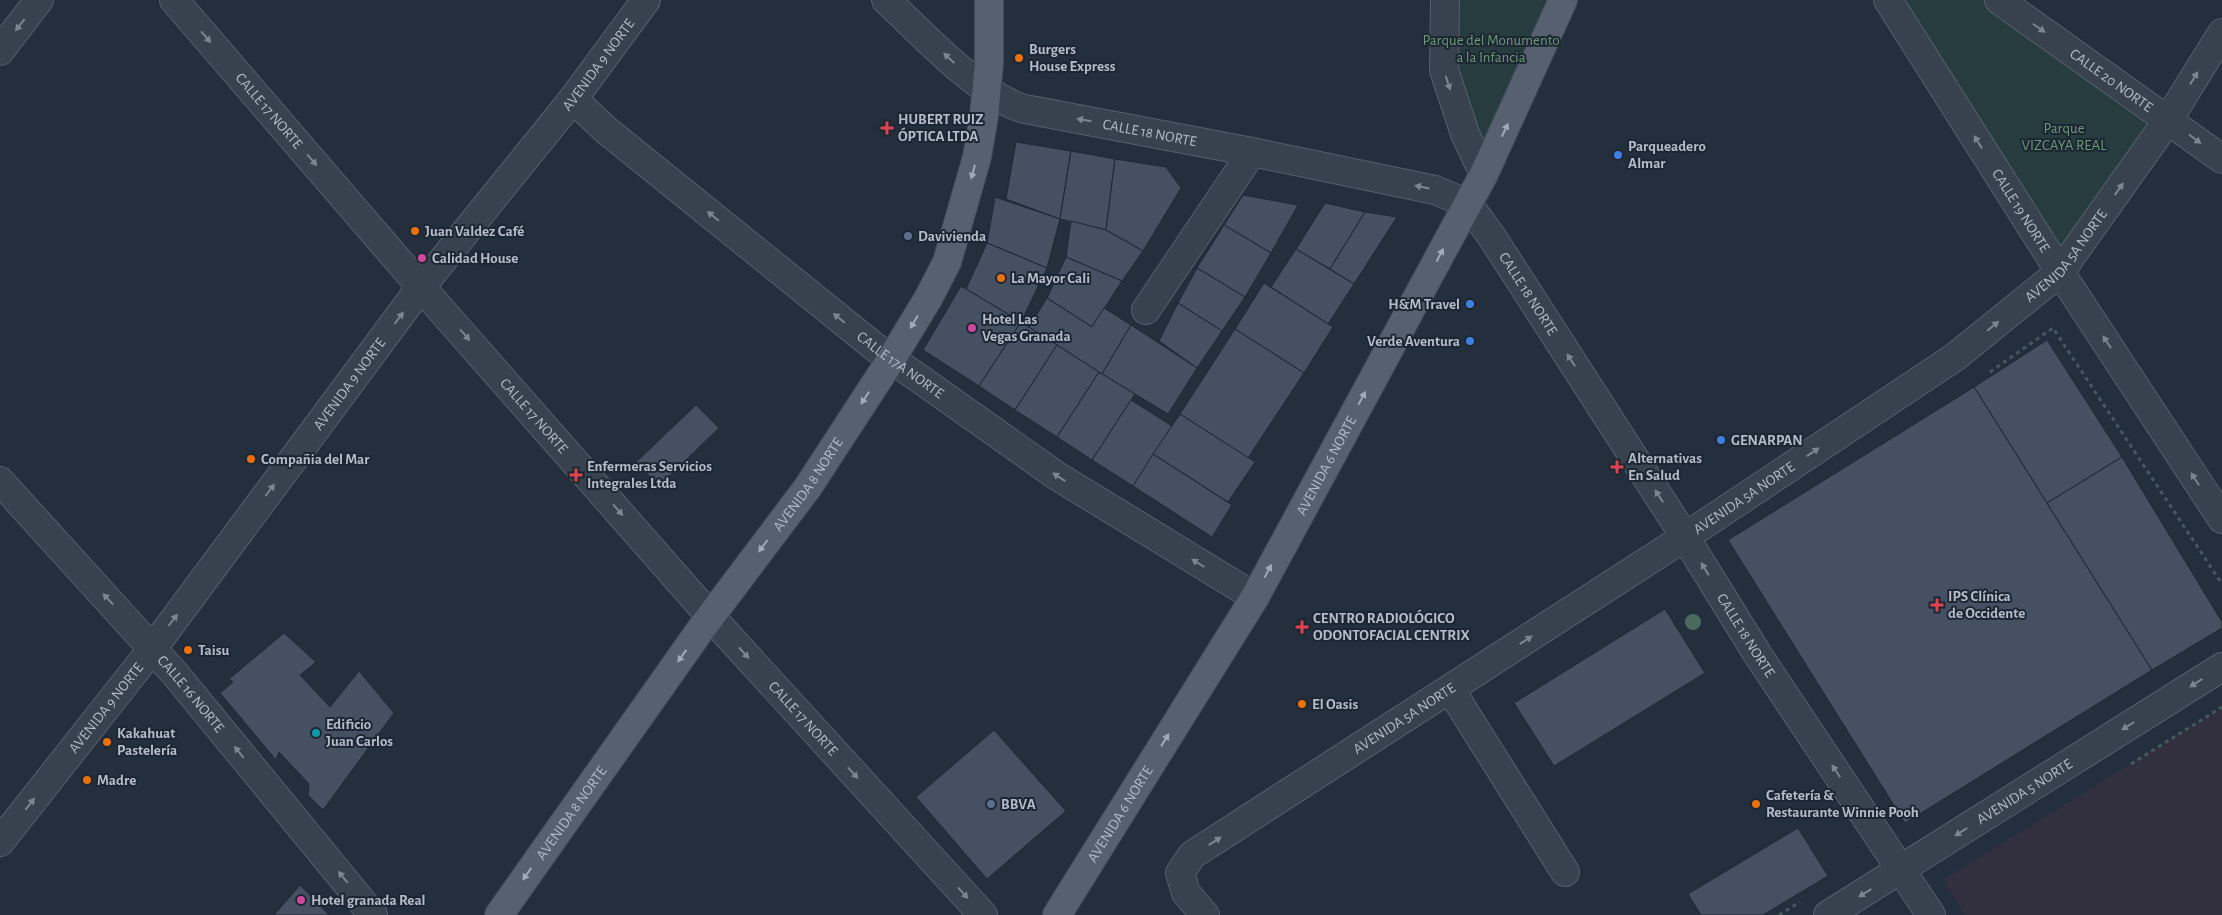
<svg xmlns="http://www.w3.org/2000/svg" width="2222" height="915" font-family="'Alegreya Sans',sans-serif">
<style>
.medical{fill:#32303f}
.green{fill:#263c3f}
.building{fill:#455162;stroke:#1f2835}
.lines{fill:none;stroke-linecap:round;stroke-linejoin:round}
.minor-casing{stroke:#565f6c;stroke-width:30}
.major-casing{stroke:#414a57;stroke-width:30}
.path{stroke:#44595c;stroke-width:3;stroke-dasharray:4 4;stroke-linecap:butt}
.minor{stroke:#38414e;stroke-width:28}
.major{stroke:#56606e;stroke-width:28}
.tree{fill:#4b6a5d}
.oneway{fill:#7c8592}
.oneway2{fill:#a1aab7}
.food-dot{fill:#e8710a;stroke:#1d2633;stroke-width:2}
.health-dot{fill:#e0444e;stroke:#1d2633;stroke-width:2}
.shop-dot{fill:#3f7fe0;stroke:#1d2633;stroke-width:2}
.service-dot{fill:#5c6f8a;stroke:#1d2633;stroke-width:2}
.hotel-dot{fill:#d1479c;stroke:#1d2633;stroke-width:2}
.culture-dot{fill:#0f9aa8;stroke:#1d2633;stroke-width:2}
.labels{text-anchor:middle;stroke-width:4;stroke-linejoin:round;paint-order:stroke}
.park-label{font-size:15px;fill:#6b9a76;stroke:#1d2633}
.poi-label{font-size:15px;font-weight:bold;fill:#b4bcc9;stroke:#1d2633;text-anchor:start}
.street-label{font-size:15px;fill:#b4bcc9;stroke:#1d2633}
</style>
<rect width="100%" height="100%" fill="#242f3e"/>
<path class="medical" d="M2222 707V915H1965L1943 880Z"/>
<g class="green">
<path d="M1445 0H1563L1484 174 1465 134Z"/>
<path d="M1898 0H1999L2168 120 2060 272Z"/>
</g>
<g class="building">
<path d="M1016 142 1071 151 1060 219 1006 199Z"/>
<path d="M1071 151 1115 159 1106 230 1060 219Z"/>
<path d="M1115 159 1166 167 1181 188 1143 251 1106 230Z"/>
<path d="M1243 195 1298 205 1271 253 1224 225Z"/>
<path d="M995 197 1060 219 1047 268 987 243Z"/>
<path d="M1325 203 1365 212 1330 269 1296 249Z"/>
<path d="M1365 212 1397 217 1354 284 1330 269Z"/>
<path d="M1071 221 1106 230 1143 251 1122 281 1066 257Z"/>
<path d="M1224 225 1271 253 1245 297 1197 268Z"/>
<path d="M987 243 1047 268 1021 322 966 289Z"/>
<path d="M1296 249 1354 284 1328 324 1271 287Z"/>
<path d="M1066 257 1122 281 1092 327 1047 298Z"/>
<path d="M1197 268 1245 297 1222 331 1178 303Z"/>
<path d="M1264 283 1333 327 1304 373 1235 329Z"/>
<path d="M961 286 1021 322 979 386 923 350Z"/>
<path d="M1047 298 1092 327 1104 308 1131 325 1102 374 1029 327Z"/>
<path d="M1178 303 1222 331 1197 368 1159 341Z"/>
<path d="M1021 322 1057 345 1015 410 979 386Z"/>
<path d="M1131 325 1197 368 1168 414 1102 374Z"/>
<path d="M1235 329 1304 373 1248 458 1180 414Z"/>
<path d="M2047 340 2122 457 2047 503 1974 387Z"/>
<path d="M1057 345 1099 372 1057 437 1015 410Z"/>
<path d="M1099 372 1135 394 1092 460 1057 437Z"/>
<path d="M1974 387 2152 670 1905 823 1728 540Z"/>
<path d="M1131 400 1172 426 1133 486 1092 460Z"/>
<path d="M696 405 719 428 659 486 636 462Z"/>
<path d="M1180 414 1255 462 1228 502 1153 454Z"/>
<path d="M1153 454 1232 505 1212 537 1133 486Z"/>
<path d="M2122 457 2222 622V628L2152 670 2047 503Z"/>
<path d="M1665 609 1705 673 1554 766 1514 703Z"/>
<path d="M284 633 316 662 300 675 330 707 359 671 394 713 323 810 308 795 309 784 279 752 276 760 220 693 233 682 229 679Z"/>
<path d="M994 730 1066 811 987 879 916 797Z"/>
<path d="M1798 828 1828 876 1763 915H1701L1688 894Z"/>
<path d="M300 885 329 915H274Z"/>
</g>
<g class="lines">
<defs>
<g id="minor">
<path id="s1" d="M174 0 421 287 711 617 983 915"/>
<path id="s2" d="M886 0C924 35 965 81 1011 104 1020 109 1031 110 1041 112L1252 152 1435 190 1468 204 1492 237 1685 537 1758 655 1931 915"/>
<path d="M1445 0 1444 70 1465 134 1484 174"/>
<path id="s3" d="M1888 0 2060 272 2222 519"/>
<path id="s4" d="M1999 0 2222 159"/>
<path d="M0 51 39 0"/>
<path id="s5" d="M573 99 606 130 876 348 1057 476 1255 597"/>
<path d="M1146 310 1252 152"/>
<path id="s6" d="M0 481 176 675 373 915"/>
<path d="M1450 689 1565 872"/>
<path id="s7" d="M0 842 153 648 421 287 573 99 646 0"/>
<path id="s8" d="M1205 915 1186 893 1180 873 1192 855 1685 537 1955 357 2060 272 2168 120 2222 33"/>
<path id="s9" d="M1828 915 2222 667"/>
</g>
<g id="major">
<path id="s10" d="M499 915 701 629 808 487 892 358 929 297 947 262 977 157 984 116 989 63V0"/>
<path id="s11" d="M1057 915 1255 597 1484 174 1563 0"/>
</g>
</defs>
<use href="#minor" class="minor-casing"/>
<use href="#major" class="major-casing"/>
<g class="path">
<path d="M1990 372 2053 328 2222 584"/>
<path d="M2131 764 2222 707"/>
<path d="M1779 915 1800 902"/>
</g>
<use href="#minor" class="minor"/>
<use href="#major" class="major"/>
</g>
<circle class="tree" cx="1693" cy="622" r="8"/>
<defs><path id="oneway-solid" d="M-6-.8H1V-3.2L6.5 0L1 3.2V.8H-6Z" transform="scale(1.25)"/></defs>
<g class="oneway">
<use href="#oneway-solid" transform="translate(20 25) rotate(128)"/>
<use href="#oneway-solid" transform="translate(2039 28) rotate(35)"/>
<use href="#oneway-solid" transform="translate(206 37) rotate(49)"/>
<use href="#oneway-solid" transform="translate(949 58) rotate(-137)"/>
<use href="#oneway-solid" transform="translate(2194 78) rotate(-58)"/>
<use href="#oneway-solid" transform="translate(1448 83) rotate(72)"/>
<use href="#oneway-solid" transform="translate(1084 120) rotate(-170)"/>
<use href="#oneway-solid" transform="translate(2195 139) rotate(37)"/>
<use href="#oneway-solid" transform="translate(1978 142) rotate(-122)"/>
<use href="#oneway-solid" transform="translate(312 160) rotate(49)"/>
<use href="#oneway-solid" transform="translate(1422 187) rotate(-168)"/>
<use href="#oneway-solid" transform="translate(2119 189) rotate(-55)"/>
<use href="#oneway-solid" transform="translate(713 216) rotate(-141)"/>
<use href="#oneway-solid" transform="translate(399 318) rotate(-53)"/>
<use href="#oneway-solid" transform="translate(839 318) rotate(-141)"/>
<use href="#oneway-solid" transform="translate(1993 326) rotate(-39)"/>
<use href="#oneway-solid" transform="translate(465 335) rotate(49)"/>
<use href="#oneway-solid" transform="translate(2107 342) rotate(-123)"/>
<use href="#oneway-solid" transform="translate(1571 360) rotate(-123)"/>
<use href="#oneway-solid" transform="translate(1813 452) rotate(-34)"/>
<use href="#oneway-solid" transform="translate(1059 477) rotate(-147)"/>
<use href="#oneway-solid" transform="translate(2195 479) rotate(-123)"/>
<use href="#oneway-solid" transform="translate(270 490) rotate(-53)"/>
<use href="#oneway-solid" transform="translate(1659 496) rotate(-123)"/>
<use href="#oneway-solid" transform="translate(618 510) rotate(49)"/>
<use href="#oneway-solid" transform="translate(1198 563) rotate(-148)"/>
<use href="#oneway-solid" transform="translate(1705 569) rotate(-122)"/>
<use href="#oneway-solid" transform="translate(108 599) rotate(-133)"/>
<use href="#oneway-solid" transform="translate(173 620) rotate(-53)"/>
<use href="#oneway-solid" transform="translate(1526 640) rotate(-33)"/>
<use href="#oneway-solid" transform="translate(744 653) rotate(48)"/>
<use href="#oneway-solid" transform="translate(2196 683) rotate(147)"/>
<use href="#oneway-solid" transform="translate(2128 726) rotate(148)"/>
<use href="#oneway-solid" transform="translate(239 752) rotate(-129)"/>
<use href="#oneway-solid" transform="translate(1836 771) rotate(-124)"/>
<use href="#oneway-solid" transform="translate(853 773) rotate(48)"/>
<use href="#oneway-solid" transform="translate(30 804) rotate(-52)"/>
<use href="#oneway-solid" transform="translate(1961 832) rotate(148)"/>
<use href="#oneway-solid" transform="translate(1215 841) rotate(-33)"/>
<use href="#oneway-solid" transform="translate(343 877) rotate(-129)"/>
<use href="#oneway-solid" transform="translate(963 893) rotate(48)"/>
<use href="#oneway-solid" transform="translate(1865 893) rotate(149)"/>
</g>
<g class="oneway2">
<use href="#oneway-solid" transform="translate(1505 130) rotate(-65)"/>
<use href="#oneway-solid" transform="translate(973 172) rotate(105)"/>
<use href="#oneway-solid" transform="translate(1440 255) rotate(-62)"/>
<use href="#oneway-solid" transform="translate(914 322) rotate(121)"/>
<use href="#oneway-solid" transform="translate(865 398) rotate(123)"/>
<use href="#oneway-solid" transform="translate(1362 398) rotate(-62)"/>
<use href="#oneway-solid" transform="translate(763 546) rotate(127)"/>
<use href="#oneway-solid" transform="translate(1268 571) rotate(-62)"/>
<use href="#oneway-solid" transform="translate(682 656) rotate(125)"/>
<use href="#oneway-solid" transform="translate(1165 740) rotate(-58)"/>
<use href="#oneway-solid" transform="translate(527 874) rotate(125)"/>
</g>
<g class="food-dot">
<circle cx="1019" cy="58" r="5"/>
<circle cx="415" cy="231" r="5"/>
<circle cx="1001" cy="278" r="5"/>
<circle cx="251" cy="459" r="5"/>
<circle cx="188" cy="650" r="5"/>
<circle cx="1302" cy="704" r="5"/>
<circle cx="107" cy="742" r="5"/>
<circle cx="87" cy="780" r="5"/>
<circle cx="1756" cy="804" r="5"/>
</g>
<g class="health-dot">
<path d="M884.5 120.5h5v5h5v5h-5v5h-5v-5h-5v-5h5z"/>
<path d="M1614.5 459.5h5v5h5v5h-5v5h-5v-5h-5v-5h5z"/>
<path d="M573.5 467.5h5v5h5v5h-5v5h-5v-5h-5v-5h5z"/>
<path d="M1934.5 597.5h5v5h5v5h-5v5h-5v-5h-5v-5h5z"/>
<path d="M1299.5 619.5h5v5h5v5h-5v5h-5v-5h-5v-5h5z"/>
</g>
<g class="shop-dot">
<circle cx="1618" cy="155" r="5"/>
<circle cx="1470" cy="304" r="5"/>
<circle cx="1470" cy="341" r="5"/>
<circle cx="1721" cy="440" r="5"/>
</g>
<g class="service-dot">
<circle cx="908" cy="236" r="5"/>
<circle cx="991" cy="804" r="5"/>
</g>
<g class="hotel-dot">
<circle cx="422" cy="258" r="5"/>
<circle cx="972" cy="328" r="5"/>
<circle cx="301" cy="900" r="5"/>
</g>
<circle class="culture-dot" cx="316" cy="733" r="5"/>
<g class="labels">
<g class="park-label">
<text x="1491" y="45">Parque del Monumento<tspan x="1491" dy="17">a la Infancia</tspan></text>
<text x="2064" y="133">Parque<tspan x="2064" dy="17">VIZCAYA REAL</tspan></text>
</g>
<g class="poi-label">
<text x="1029" y="54">Burgers<tspan x="1029" dy="17">House Express</tspan></text>
<text x="898" y="124">HUBERT RUIZ<tspan x="898" dy="17">ÓPTICA LTDA</tspan></text>
<text x="1628" y="151">Parqueadero<tspan x="1628" dy="17">Almar</tspan></text>
<text x="425" y="236">Juan Valdez Café</text>
<text x="918" y="241">Davivienda</text>
<text x="432" y="263">Calidad House</text>
<text x="1011" y="283">La Mayor Cali</text>
<text x="1460" y="309" text-anchor="end">H&amp;M Travel</text>
<text x="982" y="324">Hotel Las<tspan x="982" dy="17">Vegas Granada</tspan></text>
<text x="1460" y="346" text-anchor="end">Verde Aventura</text>
<text x="1731" y="445">GENARPAN</text>
<text x="1628" y="463">Alternativas<tspan x="1628" dy="17">En Salud</tspan></text>
<text x="261" y="464">Compañia del Mar</text>
<text x="587" y="471">Enfermeras Servicios<tspan x="587" dy="17">Integrales Ltda</tspan></text>
<text x="1948" y="601">IPS Clínica<tspan x="1948" dy="17">de Occidente</tspan></text>
<text x="1313" y="623">CENTRO RADIOLÓGICO<tspan x="1313" dy="17">ODONTOFACIAL CENTRIX</tspan></text>
<text x="198" y="655">Taisu</text>
<text x="1312" y="709">El Oasis</text>
<text x="326" y="729">Edificio<tspan x="326" dy="17">Juan Carlos</tspan></text>
<text x="117" y="738">Kakahuat<tspan x="117" dy="17">Pastelería</tspan></text>
<text x="97" y="785">Madre</text>
<text x="1766" y="800">Cafetería &amp;<tspan x="1766" dy="17">Restaurante Winnie Pooh</tspan></text>
<text x="1001" y="809">BBVA</text>
<text x="311" y="905">Hotel granada Real</text>
</g>
<g class="street-label">
<text dy="5" stroke="none"><textPath href="#s7" startOffset="981">AVENIDA 9 NORTE</textPath></text>
<text dy="5" stroke="none"><textPath href="#s4" startOffset="138">CALLE 20 NORTE</textPath></text>
<text dy="5" stroke="none"><textPath href="#s1" startOffset="146">CALLE 17 NORTE</textPath></text>
<text dy="5" stroke="none"><textPath href="#s2" startOffset="305">CALLE 18 NORTE</textPath></text>
<text dy="5" stroke="none"><textPath href="#s3" startOffset="249">CALLE 19 NORTE</textPath></text>
<text dy="5" stroke="none"><textPath href="#s8" startOffset="1134">AVENIDA 5A NORTE</textPath></text>
<text dy="5" stroke="none"><textPath href="#s2" startOffset="740">CALLE 18 NORTE</textPath></text>
<text dy="5" stroke="none"><textPath href="#s5" startOffset="422">CALLE 17A NORTE</textPath></text>
<text dy="5" stroke="none"><textPath href="#s7" startOffset="576">AVENIDA 9 NORTE</textPath></text>
<text dy="5" stroke="none"><textPath href="#s1" startOffset="550">CALLE 17 NORTE</textPath></text>
<text dy="5" stroke="none"><textPath href="#s11" startOffset="524">AVENIDA 6 NORTE</textPath></text>
<text dy="5" stroke="none"><textPath href="#s10" startOffset="530">AVENIDA 8 NORTE</textPath></text>
<text dy="5" stroke="none"><textPath href="#s8" startOffset="729">AVENIDA 5A NORTE</textPath></text>
<text dy="5" stroke="none"><textPath href="#s2" startOffset="1145">CALLE 18 NORTE</textPath></text>
<text dy="5" stroke="none"><textPath href="#s6" startOffset="286">CALLE 16 NORTE</textPath></text>
<text dy="5" stroke="none"><textPath href="#s7" startOffset="171">AVENIDA 9 NORTE</textPath></text>
<text dy="5" stroke="none"><textPath href="#s1" startOffset="955">CALLE 17 NORTE</textPath></text>
<text dy="5" stroke="none"><textPath href="#s8" startOffset="324">AVENIDA 5A NORTE</textPath></text>
<text dy="5" stroke="none"><textPath href="#s9" startOffset="232">AVENIDA 5 NORTE</textPath></text>
<text dy="5" stroke="none"><textPath href="#s10" startOffset="125">AVENIDA 8 NORTE</textPath></text>
<text dy="5" stroke="none"><textPath href="#s11" startOffset="119">AVENIDA 6 NORTE</textPath></text>
</g>
</g>
</svg>
